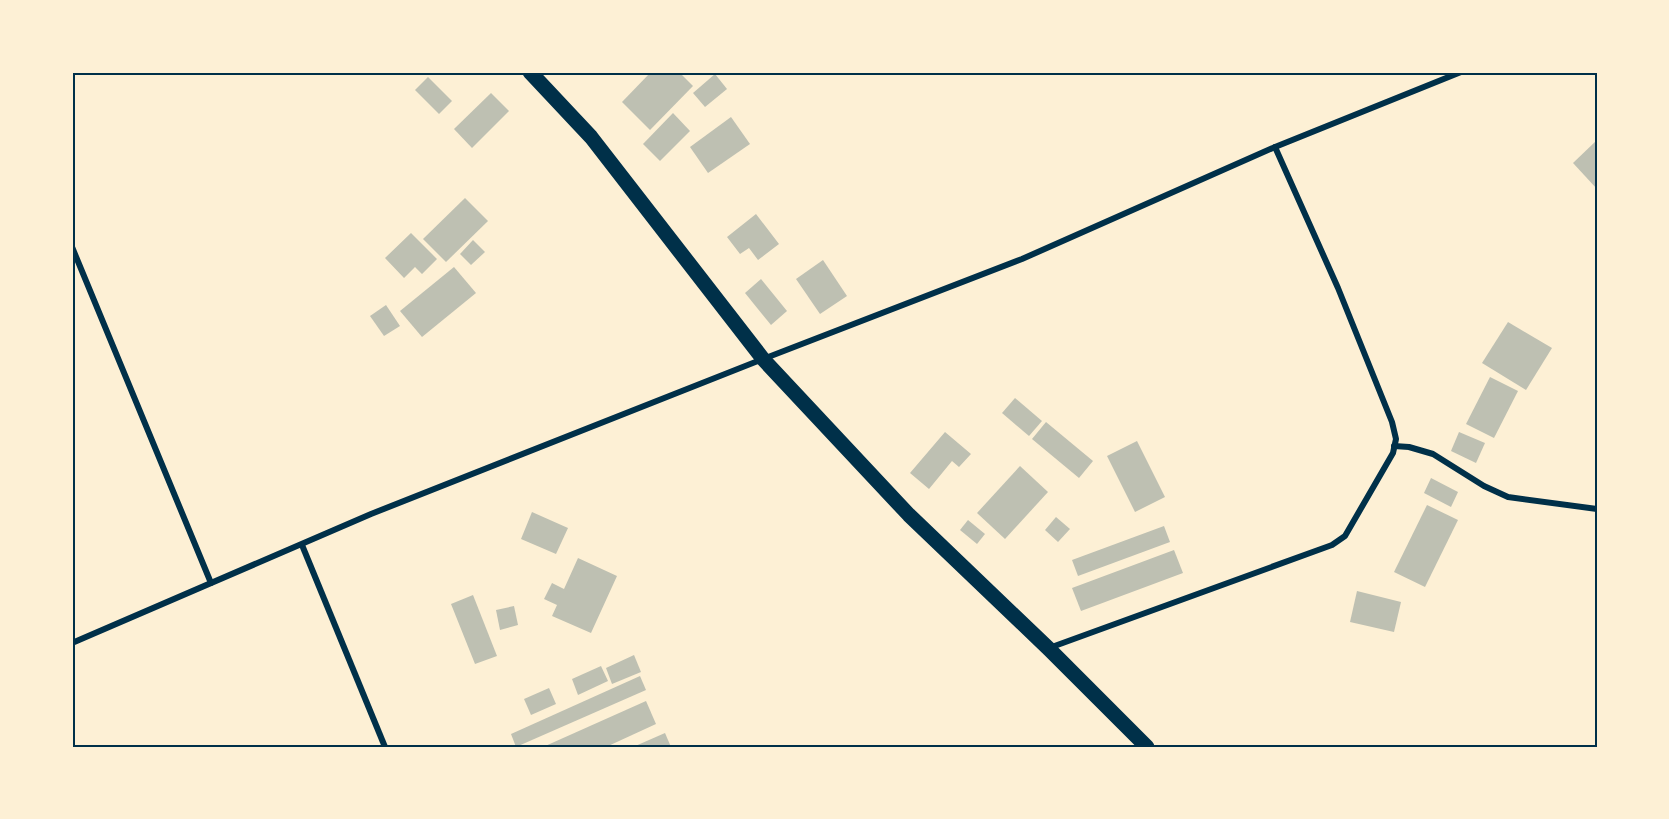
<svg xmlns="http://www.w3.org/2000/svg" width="1669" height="819" font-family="Helvetica,sans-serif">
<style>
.building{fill:#bec0b2}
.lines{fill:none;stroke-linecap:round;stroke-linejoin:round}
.minor{stroke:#003049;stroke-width:6}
.primary{stroke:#003049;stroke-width:15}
.neatline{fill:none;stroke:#003049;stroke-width:2}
</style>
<rect width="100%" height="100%" fill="#fdf0d5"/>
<g class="building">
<path d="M651 72H679L693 86 650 130 622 102Z"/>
<path d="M715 74 727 89 705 107 693 93Z"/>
<path d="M428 77 452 101 439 114 415 90Z"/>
<path d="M491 93 509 111 472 148 454 129Z"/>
<path d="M673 113 690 131 660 161 643 144Z"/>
<path d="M731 117 750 144 708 173 690 147Z"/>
<path d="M1597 140V189L1573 163Z"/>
<path d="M465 198 488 221 446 262 423 239Z"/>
<path d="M756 214 779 244 758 260 749 248 740 254 727 237Z"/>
<path d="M411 233 437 259 422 274 415 267 404 278 385 258Z"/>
<path d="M473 240 485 252 471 265 460 254Z"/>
<path d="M823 260 847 296 820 314 796 279Z"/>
<path d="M454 267 476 293 422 337 400 311Z"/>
<path d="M761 279 787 311 771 325 745 293Z"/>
<path d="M386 305 400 326 384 336 370 316Z"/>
<path d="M1508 322 1552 348 1526 390 1482 363Z"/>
<path d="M1490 377 1518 391 1494 438 1466 424Z"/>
<path d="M1015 398 1042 421 1029 436 1002 413Z"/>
<path d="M1046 422 1093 461 1079 478 1032 439Z"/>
<path d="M945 432 971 454 959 467 952 461 929 489 910 473Z"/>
<path d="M1459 432 1485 443 1476 463 1451 451Z"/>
<path d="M1137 441 1165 497 1135 512 1107 456Z"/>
<path d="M1020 466 1048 492 1005 539 977 513Z"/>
<path d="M1431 478 1458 492 1451 507 1424 493Z"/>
<path d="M1427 505 1458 520 1425 587 1394 572Z"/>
<path d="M532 512 568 528 556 554 521 539Z"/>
<path d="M1056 517 1070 529 1058 542 1045 530Z"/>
<path d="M968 520 985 534 977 544 960 530Z"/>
<path d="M1164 526 1170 542 1078 576 1072 560Z"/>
<path d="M1174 550 1183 573 1081 611 1072 588Z"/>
<path d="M578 558 617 576 591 633 552 616 557 605 544 599 552 583 564 589Z"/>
<path d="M1357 591 1401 602 1394 632 1350 622Z"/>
<path d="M473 595 497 656 475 664 451 604Z"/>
<path d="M514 606 518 625 500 630 496 610Z"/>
<path d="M634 655 641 672 612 684 606 668Z"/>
<path d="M601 666 608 681 578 695 572 679Z"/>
<path d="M640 676 646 690 516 747 511 734Z"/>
<path d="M549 688 556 704 531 715 524 699Z"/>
<path d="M646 701 656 724 606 747H543Z"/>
<path d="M665 733 671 747H633Z"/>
</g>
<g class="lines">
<g class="minor">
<path d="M72 247 211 583"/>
<path d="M1394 446 1409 447 1433 454 1484 486 1508 497 1597 509"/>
<path d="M302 545 385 747"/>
<path d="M72 643 371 514 763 359 1022 259 1275 147 1461 72"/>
<path d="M1049 648 1332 545 1345 536 1393 453 1396 439 1392 422 1338 288 1275 147"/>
</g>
<path class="primary" d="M530 72 591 137 763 359 909 515 1049 649 1147 747"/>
</g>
<rect width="1669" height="819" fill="none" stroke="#fdf0d5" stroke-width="147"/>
<rect x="74" y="74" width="1522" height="672" class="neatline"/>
</svg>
